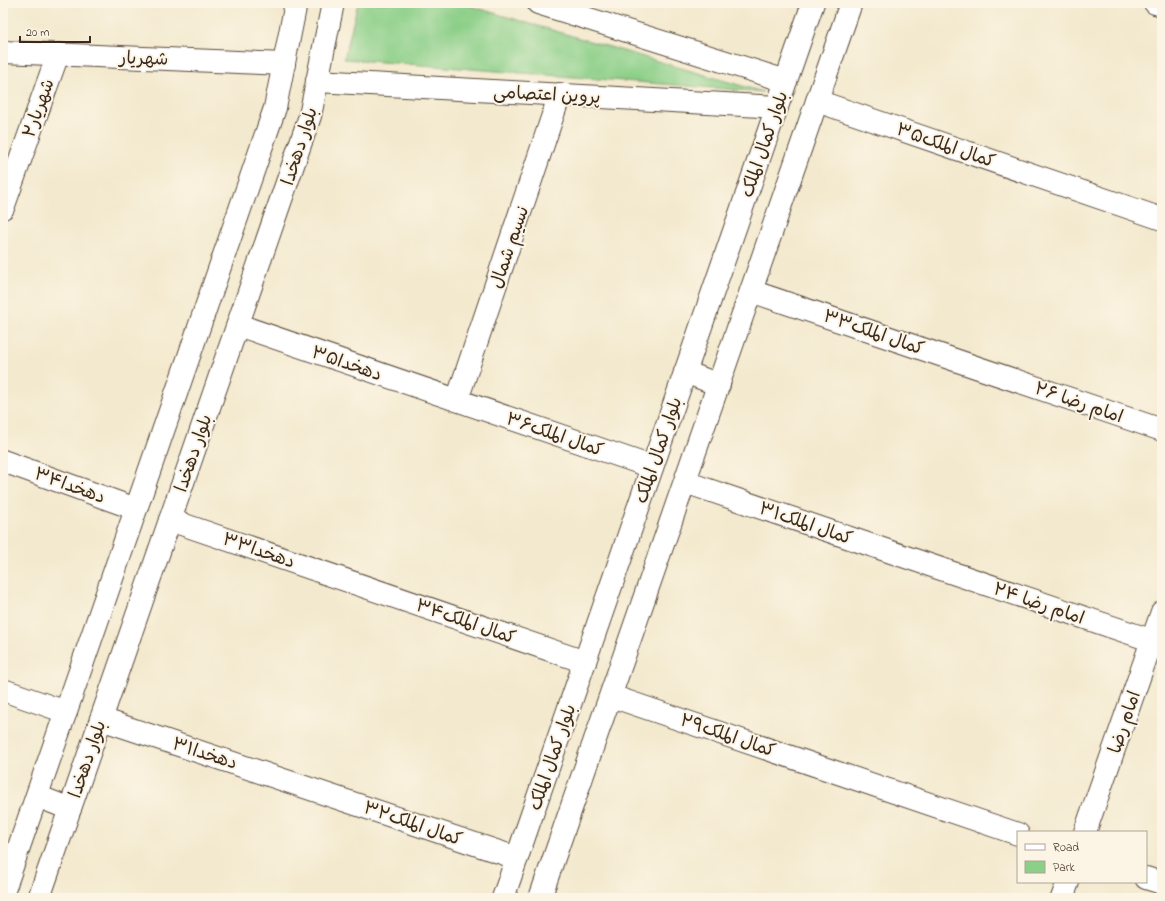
<svg xmlns="http://www.w3.org/2000/svg" width="1165" height="901" font-family="'Indie Flower','Playpen Sans Arabic',sans-serif">
<style>
.green{fill:#8bcf88;stroke:#637c53}
.lines{fill:none;stroke-linecap:round;stroke-linejoin:round}
.minor-casing{stroke:#574738;stroke-width:24}
.tertiary-casing{stroke:#574738;stroke-width:24}
.minor{stroke:#fff;stroke-width:22}
.tertiary{stroke:#fff;stroke-width:22}
.labels{text-anchor:middle;stroke-width:4;stroke-linejoin:round;paint-order:stroke}
.street-label{font-size:18px;fill:#3b2a1e;stroke:#fcf5e5}
</style>
<rect width="100%" height="100%" fill="#fcf5e5"/>
<filter id="ink" filterUnits="userSpaceOnUse"><feTurbulence type="fractalNoise" baseFrequency=".025" numOctaves="2"/><feDisplacementMap in="SourceGraphic" scale="8" xChannelSelector="R" yChannelSelector="G"/><feConvolveMatrix kernelMatrix="1 2 1 2 8 2 1 2 1" color-interpolation-filters="sRGB"/></filter>
<filter id="wash" filterUnits="userSpaceOnUse"><feTurbulence type="fractalNoise" baseFrequency=".012" numOctaves="4" result="noise"/><feDisplacementMap in="SourceGraphic" scale="16" xChannelSelector="R" yChannelSelector="G"/><feGaussianBlur stdDeviation="0.9" result="paint"/><feColorMatrix in="noise" values="0 0 0 0 0 0 0 0 0 0 0 0 0 0 0 0 0 1.4 0 .05"/><feComposite in="paint" operator="in"/></filter>
<g filter="url(#wash)">
<rect width="100%" height="100%" fill="#f3e9ce"/>
<path class="green" d="M358 3H460L763 92 344 59Z"/>
</g>
<g filter="url(#ink)">
<g class="lines">
<defs>
<g id="minor">
<path d="M538 3 786 81"/>
<path d="M1155 3 1162 5"/>
<path d="M3 52 284 64"/>
<path d="M317 81 777 107"/>
<path d="M817 101 1162 219"/>
<path d="M3 208 58 54"/>
<path d="M751 291 1162 430"/>
<path d="M238 325 652 467"/>
<path d="M457 400 560 94"/>
<path d="M3 461 136 509"/>
<path d="M685 482 1162 644"/>
<path d="M170 520 585 662"/>
<path d="M3 690 66 712"/>
<path d="M611 696 1018 834"/>
<path d="M101 719 517 858"/>
<path d="M1146 878 1162 883"/>
</g>
<g id="tertiary">
<path d="M685 372 719 385"/>
<path d="M37 796 70 809"/>
<path d="M1085 832 1162 612"/>
<path d="M3 893 275 108 296 3"/>
<path d="M39 898 310 116 333 3"/>
<path d="M503 898 813 3"/>
<path d="M540 898 851 3"/>
<path d="M1062 898 1068 882"/>
</g>
</defs>
<use href="#minor" class="minor-casing"/>
<use href="#tertiary" class="tertiary-casing"/>
<use href="#minor" class="minor"/>
<use href="#tertiary" class="tertiary"/>
</g>
</g>
<g class="labels">
<g class="street-label">
<text transform="translate(144 58) rotate(2)" y="6">شهریار</text>
<text transform="translate(547 94) rotate(3)" y="6">پروین اعتصامی</text>
<text transform="translate(38 108) rotate(-70)" y="6">شهریار۲</text>
<text transform="translate(764 144) rotate(-71)" y="6">بلوار کمال الملک</text>
<text transform="translate(946 145) rotate(19)" y="6">کمال الملک۳۵</text>
<text transform="translate(299 146) rotate(-72)" y="6">بلوار دهخدا</text>
<text transform="translate(509 247) rotate(-71)" y="6">نسیم شمال</text>
<text transform="translate(874 332) rotate(19)" y="6">کمال الملک۳۳</text>
<text transform="translate(347 363) rotate(19)" y="6">دهخدا۳۵</text>
<text transform="translate(1079 402) rotate(19)" y="6">امام رضا ۲۶</text>
<text transform="translate(555 434) rotate(19)" y="6">کمال الملک۳۶</text>
<text transform="translate(658 450) rotate(-71)" y="6">بلوار کمال الملک</text>
<text transform="translate(193 453) rotate(-71)" y="6">بلوار دهخدا</text>
<text transform="translate(70 485) rotate(20)" y="6">دهخدا۳۴</text>
<text transform="translate(806 523) rotate(19)" y="6">کمال الملک۳۱</text>
<text transform="translate(259 550) rotate(19)" y="6">دهخدا۳۳</text>
<text transform="translate(1039 603) rotate(19)" y="6">امام رضا ۲۴</text>
<text transform="translate(466 621) rotate(19)" y="6">کمال الملک۳۴</text>
<text transform="translate(1124 722) rotate(-71)" y="6">امام رضا</text>
<text transform="translate(728 735) rotate(19)" y="6">کمال الملک۲۹</text>
<text transform="translate(205 753) rotate(18)" y="6">دهخدا۳۱</text>
<text transform="translate(552 757) rotate(-71)" y="6">بلوار کمال الملک</text>
<text transform="translate(87 759) rotate(-71)" y="6">بلوار دهخدا</text>
<text transform="translate(413 823) rotate(19)" y="6">کمال الملک۳۲</text>
</g>
</g>
<rect width="1165" height="901" fill="none" stroke="#fcf5e5" stroke-width="16"/>
<rect x="1017" y="831" width="130" height="52" fill="#fcf5e5" stroke="#afa495"/>
<rect x="1025" y="844" width="20" height="6" fill="#ffffff" stroke="#afa495"/>
<text x="1053" y="851" font-size="12" fill="#3b2a1e">Road</text>
<rect x="1025" y="861" width="20" height="12" fill="#8bcf88" stroke="#afa495"/>
<text x="1053" y="871" font-size="12" fill="#3b2a1e">Park</text>
<path d="M20 36v6h70v-6" fill="none" stroke="#3b2a1e" stroke-width="2"/>
<text x="26" y="36" font-size="12" fill="#3b2a1e" stroke="#fcf5e5" stroke-width="3" paint-order="stroke">20 m</text>
</svg>
